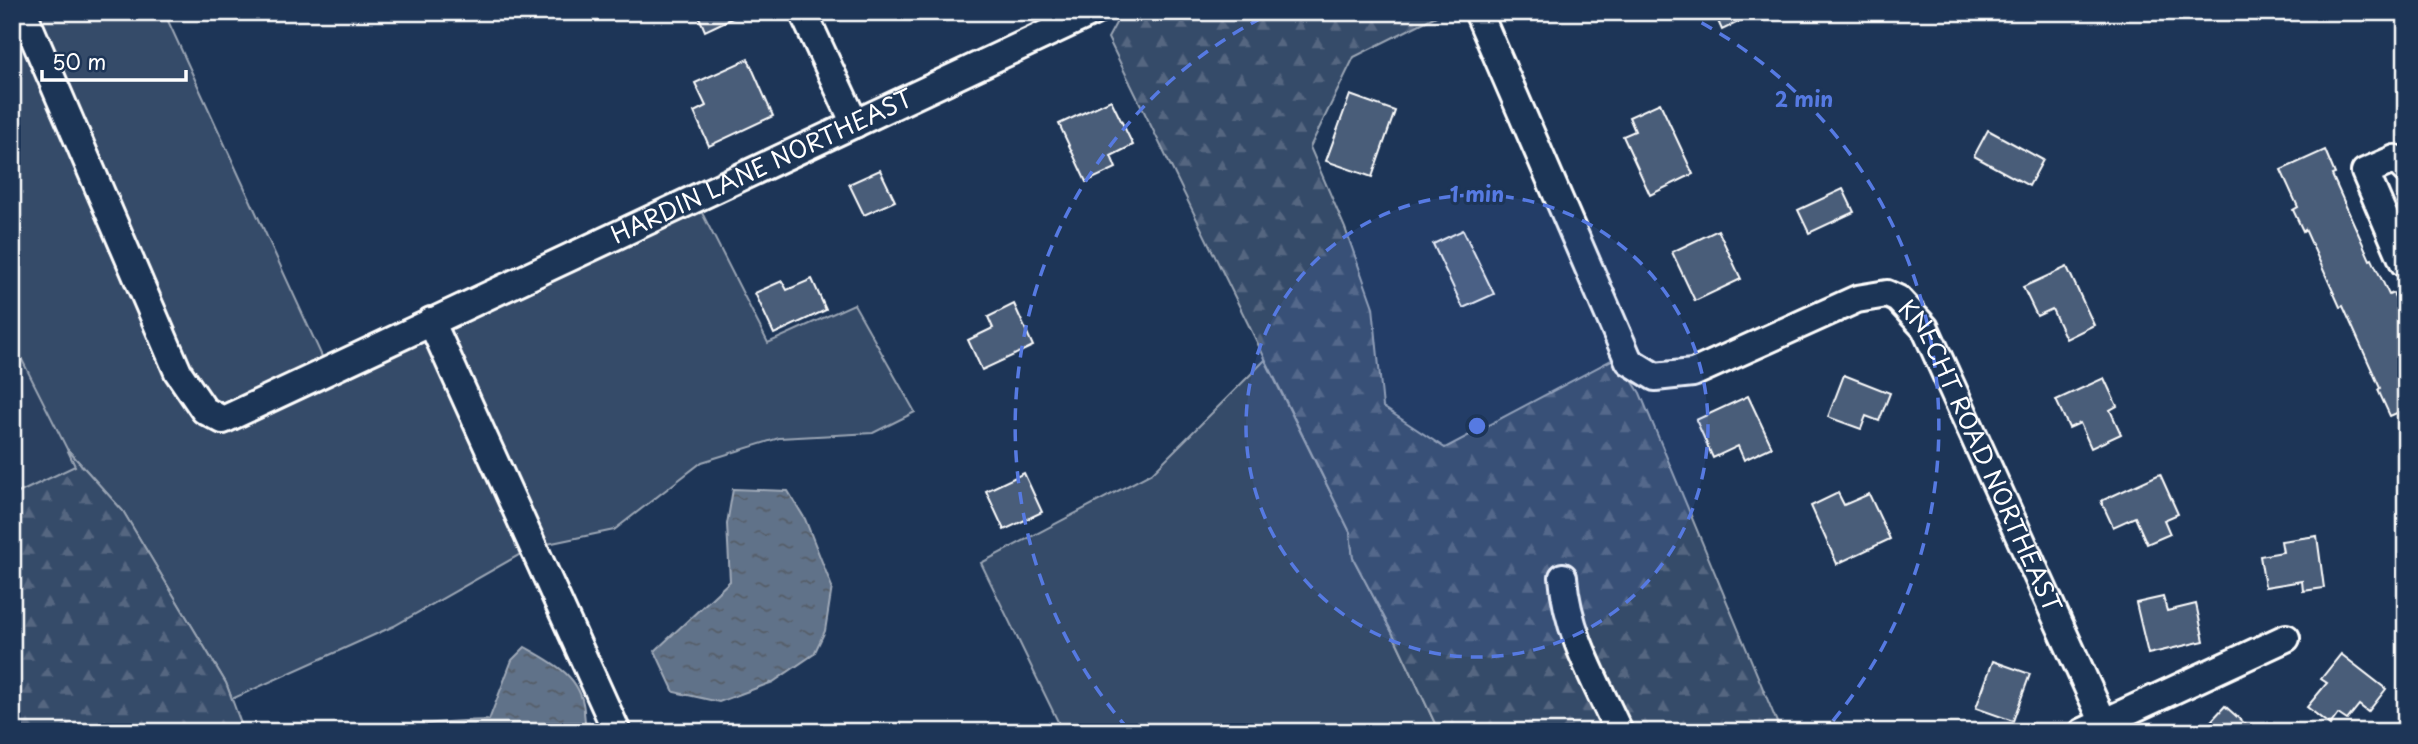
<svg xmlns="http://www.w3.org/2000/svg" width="2418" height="744" font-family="'Playpen Sans',sans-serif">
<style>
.built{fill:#2a4161}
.grass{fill:#364b69;stroke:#9aa5b4;stroke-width:2}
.forest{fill:url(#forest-firs);stroke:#9aa5b4;stroke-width:2}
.water{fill:url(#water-ripples);stroke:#a0aab8;stroke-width:2}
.building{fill:#4a5d79;stroke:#fff;stroke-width:2}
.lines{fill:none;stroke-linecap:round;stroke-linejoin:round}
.minor-casing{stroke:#fff;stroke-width:32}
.minor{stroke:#1d3557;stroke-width:26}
.ring{fill:none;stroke:#567ae2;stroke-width:3.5;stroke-dasharray:12 9}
.labels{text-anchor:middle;stroke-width:6;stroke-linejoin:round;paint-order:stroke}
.street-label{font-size:24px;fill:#fff;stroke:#1d3557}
.centre{fill:#567ae2;stroke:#1d3557;stroke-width:3.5}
.ring-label{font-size:21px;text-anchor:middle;font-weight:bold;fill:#567ae2;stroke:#1d3557;stroke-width:6;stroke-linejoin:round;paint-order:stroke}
</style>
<defs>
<pattern id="forest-firs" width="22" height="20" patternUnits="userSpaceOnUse" patternTransform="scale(1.75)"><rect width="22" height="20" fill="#364b69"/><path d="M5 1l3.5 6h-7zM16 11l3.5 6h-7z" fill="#546680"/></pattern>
<pattern id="water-ripples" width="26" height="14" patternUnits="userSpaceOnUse" patternTransform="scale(1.75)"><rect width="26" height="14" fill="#617289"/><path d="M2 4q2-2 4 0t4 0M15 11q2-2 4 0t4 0" fill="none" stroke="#555d67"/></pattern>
</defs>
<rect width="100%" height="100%" fill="#1d3557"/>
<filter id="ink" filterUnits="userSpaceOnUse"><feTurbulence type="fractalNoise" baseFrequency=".0143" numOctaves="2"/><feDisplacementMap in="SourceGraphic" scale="14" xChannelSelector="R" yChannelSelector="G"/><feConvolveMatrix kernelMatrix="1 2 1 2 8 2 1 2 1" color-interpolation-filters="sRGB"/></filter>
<g filter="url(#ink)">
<path class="built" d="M12 340 76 466 12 496Z"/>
<g class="grass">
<path d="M12 12H164L325 363 694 197 768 343 854 304 915 412 873 433 779 438 702 462 614 530 533 547 394 626 232 699 226 683 123 511 67 449 12 340Z"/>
<path d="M1265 360 1350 532 1353 558 1393 634 1439 732H1063L981 563 1152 473Z"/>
</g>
<g class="forest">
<path d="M1122 12H1444L1354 57 1310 147 1345 228 1373 307 1383 407 1445 448 1617 357 1640 393 1781 732H1439L1393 634 1353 558 1350 532 1108 38Z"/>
<path d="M67 449 123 511 226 683 244 732H12V496L75 466Z"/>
</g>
<g class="water">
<path d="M733 489 788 491 805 519 832 587 825 631 814 654 773 682 719 702 674 692 655 651 730 581 727 524Z"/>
<path d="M525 647C552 662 581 676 584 710 584 718 587 725 583 732H384C418 723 453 721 489 720L512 660Z"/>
</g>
<g class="building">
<path d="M697 12H745L705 31Z"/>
<path d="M1714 12H1759L1722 30Z"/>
<path d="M748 59 773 116 709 146 694 112 706 106 695 83Z"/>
<path d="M1350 95 1395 111 1372 177 1326 161Z"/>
<path d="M1111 100 1133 145 1111 156 1116 168 1086 182 1059 124Z"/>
<path d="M1660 103 1693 174 1650 195 1623 136 1635 131 1629 117Z"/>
<path d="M1988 130 2043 160 2029 186 1974 156Z"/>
<path d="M2325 150 2335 174 2332 175 2370 260 2372 259 2389 295 2393 293 2406 320V409L2390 416 2378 390 2380 388 2343 306 2340 307 2305 229 2303 231 2293 210 2298 207 2281 170Z"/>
<path d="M880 170 895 201 864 215 849 184Z"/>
<path d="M1843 189 1854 212 1809 233 1798 210Z"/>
<path d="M1463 230 1494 294 1463 308 1433 244Z"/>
<path d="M1718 230 1741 279 1695 301 1672 252Z"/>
<path d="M2067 267 2094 325 2066 339 2052 309 2037 316 2023 287Z"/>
<path d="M812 279 826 310 774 334 755 293 782 281 787 290Z"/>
<path d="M1014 304 1033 346 982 370 968 340 993 328 988 317Z"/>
<path d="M1844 375 1890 393 1879 421 1866 416 1861 429 1828 417Z"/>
<path d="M2104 378 2117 406 2110 410 2121 434 2091 448 2080 423 2069 428 2056 400Z"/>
<path d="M1748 396 1772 447 1744 460 1738 446 1713 458 1696 420Z"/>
<path d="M1024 473 1042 512 1004 530 986 491Z"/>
<path d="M2160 474 2178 514 2164 520 2170 534 2147 544 2135 517 2113 527 2101 501Z"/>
<path d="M1838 493 1844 505 1869 494 1890 539 1837 564 1811 506Z"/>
<path d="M2317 536 2324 588 2303 591 2302 581 2265 587 2260 556 2283 552 2281 541Z"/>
<path d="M2163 597 2167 611 2196 604 2204 641 2148 654 2136 603Z"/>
<path d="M2341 654 2386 689 2368 712 2359 705 2347 720 2338 714 2330 725 2307 707 2327 683 2321 679Z"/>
<path d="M1993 661 2030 674 2013 721 1976 708Z"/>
<path d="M2225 706 2254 732H2201Z"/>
</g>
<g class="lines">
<defs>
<g id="minor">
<path id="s1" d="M23 12 178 372 204 410 223 420 1093 12"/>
<path d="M803 12 855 124"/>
<path id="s2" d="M1478 12 1629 361 1655 377 1693 373 1857 299 1887 294 1898 299 1925 328 2108 732"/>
<path d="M2406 170 2395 159 2365 172 2404 263H2406"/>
<path d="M431 321 617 732"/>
<path d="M1563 577C1567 633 1596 682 1619 732"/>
<path d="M2083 732 2286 638"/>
</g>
</defs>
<use href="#minor" class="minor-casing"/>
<use href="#minor" class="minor"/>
</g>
</g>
<circle cx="1477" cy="426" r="231" fill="#567ae2" fill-opacity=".12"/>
<g class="ring">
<circle cx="1477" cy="426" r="231"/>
<path d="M1128 729A462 462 0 0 1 1271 13M1683 13A462 462 0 0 1 1826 729"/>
</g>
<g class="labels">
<g class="street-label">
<text dy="8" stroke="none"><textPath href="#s1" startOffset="1055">HARDIN LANE NORTHEAST</textPath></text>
<text dy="8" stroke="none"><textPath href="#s2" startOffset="850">KNECHT ROAD NORTHEAST</textPath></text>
</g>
</g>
<circle cx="1477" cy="426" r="10" class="centre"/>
<g class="ring-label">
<text x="1804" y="107">2 min</text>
<text x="1477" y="202">1 min</text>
</g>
<rect width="2418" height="744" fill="none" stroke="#1d3557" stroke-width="42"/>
<rect x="21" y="21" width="2376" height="702" fill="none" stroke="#fff" stroke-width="2.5" filter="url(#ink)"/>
<path d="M42 70v10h144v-10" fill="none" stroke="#ffffff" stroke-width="3.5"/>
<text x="52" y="70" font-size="21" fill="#ffffff" stroke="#1d3557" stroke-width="5" paint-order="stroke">50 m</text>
</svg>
